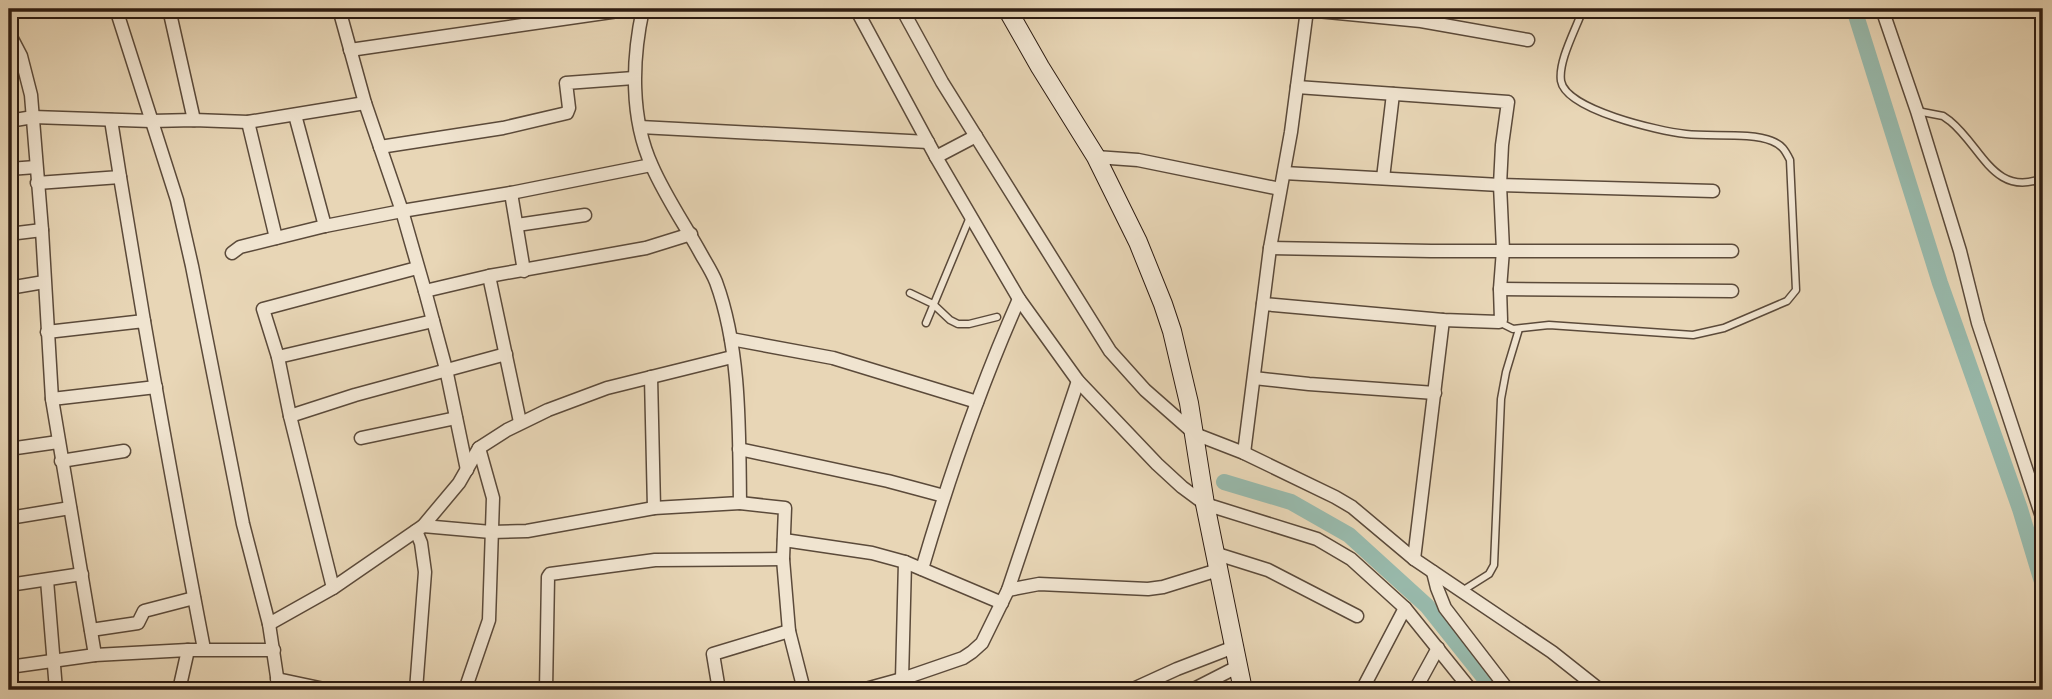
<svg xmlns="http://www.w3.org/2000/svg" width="2052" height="699" font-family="'IM FELL Great Primer',serif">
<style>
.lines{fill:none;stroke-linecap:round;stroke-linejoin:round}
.canal{stroke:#98b9ab;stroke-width:16}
.service-casing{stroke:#5b4a3a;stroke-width:9}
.minor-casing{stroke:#5b4a3a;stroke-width:15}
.secondary-casing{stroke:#2c1b11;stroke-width:20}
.service{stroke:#f0e4d0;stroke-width:6}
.minor{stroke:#f0e4d0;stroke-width:12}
.secondary{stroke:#f0e4d0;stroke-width:18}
</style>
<rect width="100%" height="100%" fill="#e8d6b6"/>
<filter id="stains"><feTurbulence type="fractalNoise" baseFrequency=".00286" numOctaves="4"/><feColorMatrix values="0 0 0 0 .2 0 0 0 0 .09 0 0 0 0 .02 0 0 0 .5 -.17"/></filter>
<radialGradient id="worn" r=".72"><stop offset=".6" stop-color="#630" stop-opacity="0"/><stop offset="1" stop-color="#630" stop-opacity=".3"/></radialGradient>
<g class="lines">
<g class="canal">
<path d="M1854 9 1940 283 2020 509 2043 585"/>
<path d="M1224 482 1291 502 1349 535 1427 606 1494 690"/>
</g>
<defs>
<g id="service">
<path d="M1917 111 1943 116 1950 121C1982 147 1994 198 2043 178"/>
<path d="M910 293 933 304 950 320 958 324H969L997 317"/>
<path d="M1499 322 1513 329 1549 325 1693 335 1724 328 1787 301 1796 290 1790 160C1785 150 1782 145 1772 141 1751 132 1710 137 1686 134 1659 131 1566 110 1561 81 1558 61 1576 29 1583 9"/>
<path d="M926 323 970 217"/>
<path d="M1462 591 1489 574 1494 565 1501 399 1506 372 1519 329"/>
</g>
<g id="minor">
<path d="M116 9 177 200 192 266 243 524 269 624 279 690"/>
<path d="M169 9 194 120"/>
<path d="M339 9 365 103 402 211 425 291 446 369 467 470"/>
<path d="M856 9 936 157 1019 299 1078 381 1157 464 1182 487 1205 504 1317 539 1351 559 1405 608 1471 690"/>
<path d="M902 9 942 82 1110 351 1145 390 1195 434 1244 453 1335 497 1352 507 1414 559 1552 652 1600 690"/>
<path d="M1882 9 1917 111 1960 251 1978 323 2043 520"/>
<path d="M9 33 21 56 31 95 42 230 52 399 95 655"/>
<path d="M350 50 632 9"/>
<path d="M295 115 325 226"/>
<path d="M9 121 33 117 151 121 194 120 248 122 365 103"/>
<path d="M248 122 276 238"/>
<path d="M640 127 928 142"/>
<path d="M380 147 503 128 567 113 569 108 566 83 634 78"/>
<path d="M936 157 976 136"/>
<path d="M1096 157 1138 160 1280 189"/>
<path d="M9 169 36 167"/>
<path d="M1284 173 1500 185 1713 191"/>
<path d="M120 177 144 321"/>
<path d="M1383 178 1393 94"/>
<path d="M37 183 120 177 111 120"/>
<path d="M511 193 524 271"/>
<path d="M517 225 585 215"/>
<path d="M9 234 42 230"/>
<path d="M1270 248 1431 251H1732"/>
<path d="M232 253 240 247 325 226 402 211 511 193 651 165"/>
<path d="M489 276 520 422"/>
<path d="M9 288 44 282"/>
<path d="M1500 289 1732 291"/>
<path d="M425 291 489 276 646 248 691 234"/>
<path d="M1263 304 1443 320 1499 322 1501 320 1500 289 1503 250 1500 185 1502 145 1508 102 1297 87"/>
<path d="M47 332 144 321C163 430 183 540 204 649"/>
<path d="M731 339 833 358 977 402"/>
<path d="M278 357 433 321"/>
<path d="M651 377 654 508"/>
<path d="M1254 378 1309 384 1435 393"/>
<path d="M52 399 156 387"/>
<path d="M290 416 355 395 506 354"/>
<path d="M361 438 456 418"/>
<path d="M9 449 58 442"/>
<path d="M739 449 888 481 944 496"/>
<path d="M1244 453 1270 248 1291 132 1307 10 1421 21 1528 40"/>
<path d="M61 461 124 451"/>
<path d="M740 503 785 508 783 559 789 631 804 690"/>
<path d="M9 518 70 508"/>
<path d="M423 526 491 532 527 531 654 508 740 503C739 431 741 350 716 282 712 272 706 263 701 254 685 225 665 196 652 166 630 118 632 59 643 9"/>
<path d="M784 540 872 553 905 562 1002 603"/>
<path d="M1214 553 1268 570 1357 616"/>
<path d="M1414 559 1443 320"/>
<path d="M922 569C949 477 980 387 1019 299"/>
<path d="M1433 572 1437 588 1445 608 1508 690"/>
<path d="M47 580 56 690"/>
<path d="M9 585 82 574"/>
<path d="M333 588 290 416 278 357 263 309 417 268"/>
<path d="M1008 590 1039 584 1148 589 1163 587 1218 570"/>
<path d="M269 624 333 588 423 526 459 483 479 448 507 430 548 410 607 388 732 357"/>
<path d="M91 630 138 623 144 611 194 598"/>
<path d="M9 667 95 655 188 650H274"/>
<path d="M277 679 329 690"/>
<path d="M902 679 905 562"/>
<path d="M179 690 188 650"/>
<path d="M416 690 425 572 421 543 416 531"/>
<path d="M465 690 489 620 493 498 479 448"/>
<path d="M546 690 548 577 550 574 655 560 783 559"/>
<path d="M719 690 713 654 789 631"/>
<path d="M862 690 902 679 963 658 972 652 982 643 1008 590 1078 381"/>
<path d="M1131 690 1177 669 1234 647"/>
<path d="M1192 690 1239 666"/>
<path d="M1362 690 1405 608"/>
<path d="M1415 690 1438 648"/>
</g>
<path id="secondary" d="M1007 9 1040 67 1096 157 1138 242 1163 304 1172 331 1189 403 1205 504 1243 690"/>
</defs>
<use href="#service" class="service-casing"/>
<use href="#minor" class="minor-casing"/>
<use href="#secondary" class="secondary-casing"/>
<use href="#service" class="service"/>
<use href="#minor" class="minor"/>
<use href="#secondary" class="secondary"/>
</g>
<rect width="2052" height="699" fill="none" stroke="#e8d6b6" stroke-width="35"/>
<rect x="10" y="10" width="2031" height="678" fill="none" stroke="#2c1b11" stroke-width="3.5"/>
<rect x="18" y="18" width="2017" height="664" fill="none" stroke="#2c1b11" stroke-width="2"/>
<rect width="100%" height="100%" filter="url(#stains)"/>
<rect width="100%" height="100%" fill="url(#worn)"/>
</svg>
